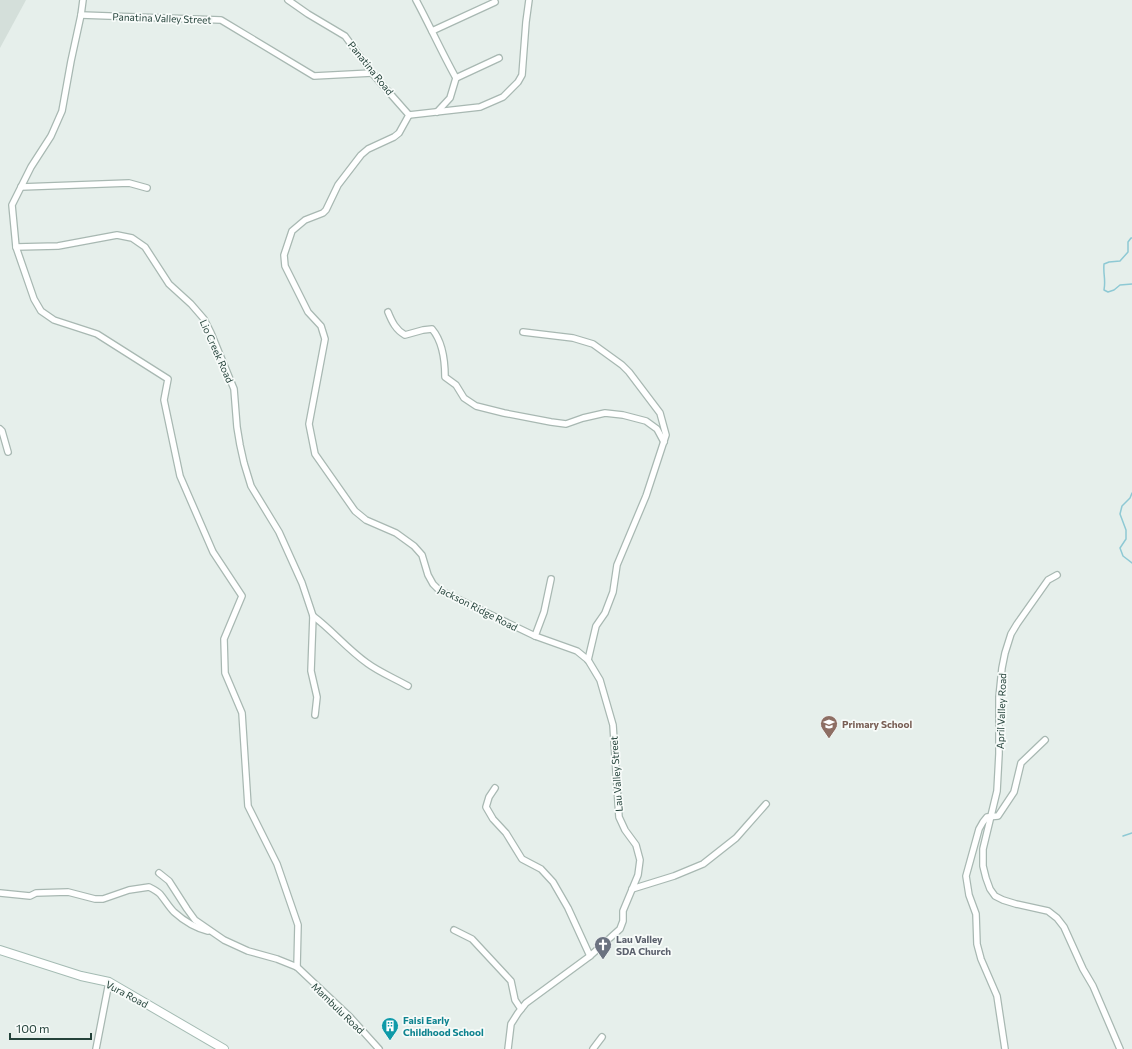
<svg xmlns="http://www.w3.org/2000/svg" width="1132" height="1049" font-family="Commissioner,sans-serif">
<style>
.built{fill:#d4dfda}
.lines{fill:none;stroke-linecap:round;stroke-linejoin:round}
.stream{stroke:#8ec9d4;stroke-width:1.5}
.street-casing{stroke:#a8b8b2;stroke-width:8}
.secondary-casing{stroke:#a4bbb3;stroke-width:10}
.street{stroke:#fff;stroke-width:5.5}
.secondary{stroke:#fff;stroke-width:8}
.labels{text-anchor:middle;stroke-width:3.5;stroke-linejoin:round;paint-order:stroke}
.street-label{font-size:10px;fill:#24423a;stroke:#f7fbf9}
.education-label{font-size:10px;font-weight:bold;fill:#785e54;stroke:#f7fbf9;text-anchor:start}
.worship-label{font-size:10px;font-weight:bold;fill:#5b616d;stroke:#f7fbf9;text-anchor:start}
.culture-label{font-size:10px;font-weight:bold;fill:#0d838f;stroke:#f7fbf9;text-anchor:start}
</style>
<rect width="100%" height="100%" fill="#e6efeb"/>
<path class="built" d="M0 0H26L0 48Z"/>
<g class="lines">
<g class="stream">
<path d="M1132 238H1131L1128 242V252L1120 261 1109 262 1104 264C1103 275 1106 279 1104 290L1108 292 1114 290 1120 285 1132 284"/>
<path d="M1132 493 1130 498 1122 506 1120 514 1126 530V539L1120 548 1123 556 1132 563"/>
<path d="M1123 836 1132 833"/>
</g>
<defs>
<g id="street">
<path d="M83 0 81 15 71 61 62 111 51 136 31 167 12 205 16 247 34 299 41 311 54 320 97 334 168 379 164 400 180 476 213 552 242 596 224 639 225 673 242 713 248 806 277 864 298 925 297 967"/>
<path d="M288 0 308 14 345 36 372 73 409 115"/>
<path d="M416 0C430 26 442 53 456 78L450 98 437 112"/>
<path d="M81 15 221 20 314 76 372 73"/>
<path d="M432 31 495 2"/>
<path d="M456 78 499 58"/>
<path d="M409 115 399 133 394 137 368 149 361 155 338 185 326 210 323 213 305 220 292 231 284 255 285 266 308 312 321 326 325 339 309 424 315 454 355 511 366 520 396 533 414 546 422 555 428 575 433 584 439 590 535 636 577 651 588 660 600 680 613 725 619 817 625 830 636 845 640 860 638 875 623 911V921L620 929 590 956 526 1003 518 1013 511 1024 508 1049"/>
<path d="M409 115 480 107 503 97 518 82 522 75 526 22 529 0"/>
<path d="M21 187 129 183 147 188"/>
<path d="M16 247 58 246 117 235 132 238 145 247 169 284 191 304 204 319 211 333 234 389 237 427 240 445 244 463 251 486 279 532 302 583 313 616 311 671 317 697 315 715"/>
<path d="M388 312C392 322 396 330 405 335L423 330 432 329C443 342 445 361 445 377L456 385 464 398 476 406 504 413 551 422 566 424 583 418 605 413 623 415 646 421 657 429 664 442"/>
<path d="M523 332 573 338 593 344 622 365 629 372 660 413 666 435 646 496 617 565 613 592 605 613 596 626 588 660"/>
<path d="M0 429 2 431 8 452"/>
<path d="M1057 575 1048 580 1017 624 1011 634 1005 653 1002 668 999 697V754L997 791 983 849V866L986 878 990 889 995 896 1003 900 1016 904 1048 911 1057 918 1064 927 1083 969 1093 986 1120 1049"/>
<path d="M313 616C332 630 347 649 367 663 379 672 394 678 408 686"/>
<path d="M535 636 544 612 551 579"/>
<path d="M495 788 489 797 486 807 493 819 506 833 522 859 541 869 553 882 568 908 590 956"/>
<path d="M159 873 169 881 187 909 195 920 224 940 248 951 277 959 297 967 350 1017 379 1049"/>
<path d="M632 889 674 876 703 864 736 838 766 804"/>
<path d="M0 893 30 896 36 893 68 892 95 899H103L129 890 149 887C153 889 157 891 160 894 165 900 169 907 174 912 184 921 195 928 208 931"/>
<path d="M454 930 472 939 511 981 515 1000 521 1009"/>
<path d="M96 1049 109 982"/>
<path d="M593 1049 602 1037"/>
<path d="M1005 1049 997 996 981 959 977 944 976 914 969 895 966 876 979 829 983 822 987 817 998 816 1014 792 1021 763 1045 740"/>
</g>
<path id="secondary" d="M0 950 81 976 109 982 224 1049"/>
</defs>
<use href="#street" class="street-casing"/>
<use href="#secondary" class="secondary-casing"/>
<use href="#street" class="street"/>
<use href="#secondary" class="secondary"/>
</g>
<defs>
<symbol id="school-pin" viewBox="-11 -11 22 30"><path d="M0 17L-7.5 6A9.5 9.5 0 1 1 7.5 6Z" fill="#8d6e63" stroke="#f7fbf9"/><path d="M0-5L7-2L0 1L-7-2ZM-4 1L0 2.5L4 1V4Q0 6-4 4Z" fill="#fff"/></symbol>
<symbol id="church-pin" viewBox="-11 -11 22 30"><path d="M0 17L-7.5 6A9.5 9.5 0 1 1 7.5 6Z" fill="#6b7280" stroke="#f7fbf9"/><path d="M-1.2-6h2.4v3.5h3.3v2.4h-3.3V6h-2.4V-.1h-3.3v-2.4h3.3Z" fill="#fff"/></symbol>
<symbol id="building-pin" viewBox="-11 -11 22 30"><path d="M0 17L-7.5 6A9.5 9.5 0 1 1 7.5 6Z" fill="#0f9aa8" stroke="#f7fbf9"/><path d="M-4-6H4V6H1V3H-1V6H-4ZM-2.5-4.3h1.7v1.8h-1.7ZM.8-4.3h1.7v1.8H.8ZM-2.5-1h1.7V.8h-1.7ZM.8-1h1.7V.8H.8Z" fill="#fff"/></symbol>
</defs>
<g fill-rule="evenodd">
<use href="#school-pin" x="819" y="714" width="20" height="27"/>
<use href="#church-pin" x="593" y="935" width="20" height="27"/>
<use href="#building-pin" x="380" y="1016" width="20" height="27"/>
</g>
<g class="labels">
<g class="street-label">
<text transform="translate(162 18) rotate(2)" y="4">Panatina Valley Street</text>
<text transform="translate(371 68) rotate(51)" y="4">Panatina Road</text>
<text transform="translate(217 351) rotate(66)" y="4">Lio Creek Road</text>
<text transform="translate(478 608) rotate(27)" y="4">Jackson Ridge Road</text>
<text transform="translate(1001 711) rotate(-88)" y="4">April Valley Road</text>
<text transform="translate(616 774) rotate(-94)" y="4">Lau Valley Street</text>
<text transform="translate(127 994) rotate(28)" y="4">Vura Road</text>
<text transform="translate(338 1008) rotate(44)" y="4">Mambulu Road</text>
</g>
<g class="education-label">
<text x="842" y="728">Primary School</text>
</g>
<g class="worship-label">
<text x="616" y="943">Lau Valley<tspan x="616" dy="12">SDA Church</tspan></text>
</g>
<g class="culture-label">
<text x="403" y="1024">Faisi Early<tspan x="403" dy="12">Childhood School</tspan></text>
</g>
</g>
<path d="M10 1033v6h81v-6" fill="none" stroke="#24423a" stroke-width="2"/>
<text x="16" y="1033" font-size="12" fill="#24423a" stroke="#f7fbf9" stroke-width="3" paint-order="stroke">100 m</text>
</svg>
